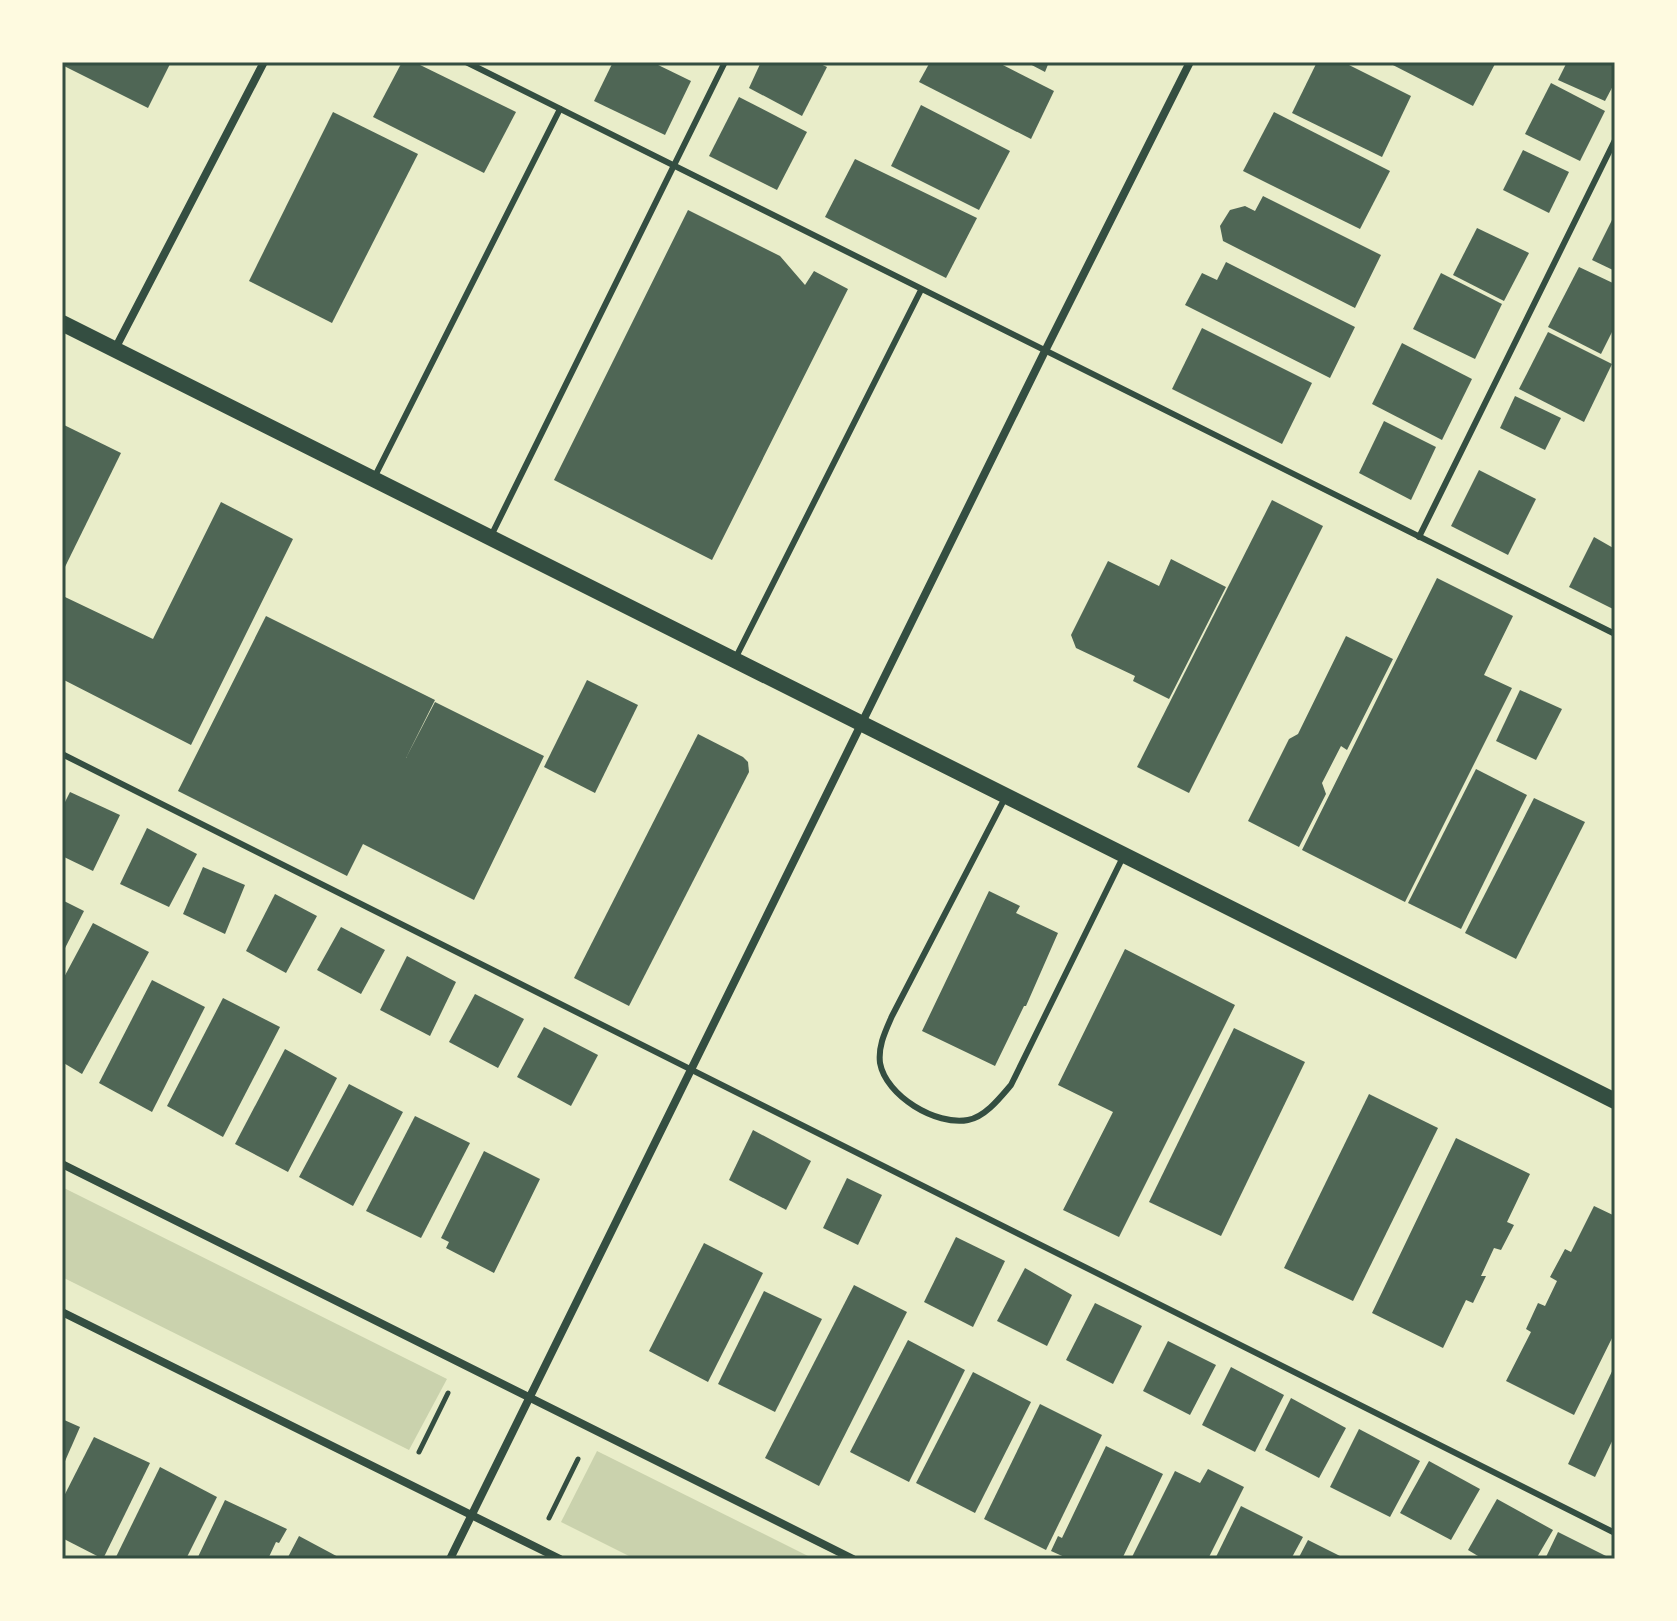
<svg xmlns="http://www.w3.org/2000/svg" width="1677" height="1621" font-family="Inter,sans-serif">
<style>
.green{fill:#cad2ad}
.building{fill:#4f6655}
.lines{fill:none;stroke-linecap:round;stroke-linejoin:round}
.path{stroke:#344e41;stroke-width:5}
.service{stroke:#344e41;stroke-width:6}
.minor{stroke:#344e41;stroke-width:8}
.secondary{stroke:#344e41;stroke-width:16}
.neatline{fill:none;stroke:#344e41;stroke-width:3}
</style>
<rect width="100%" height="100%" fill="#e9edc9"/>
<g class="green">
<path d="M62 1187 447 1379 409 1450 62 1277Z"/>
<path d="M597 1451 814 1559H635L561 1522Z"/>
</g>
<g class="building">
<path d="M62 62H171L148 108 62 65Z"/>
<path d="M402 62H414L516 112 484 173 373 117Z"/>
<path d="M613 62H652L691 81 665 135 594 101Z"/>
<path d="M761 62H816L827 67 802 116 749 88Z"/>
<path d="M930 62H997L1054 91 1031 139 919 82Z"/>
<path d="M1026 62H1049L1045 72Z"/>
<path d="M1317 62H1343L1411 96 1382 157 1292 113Z"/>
<path d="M1387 62H1496L1473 106Z"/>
<path d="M1567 62H1615V82L1605 101 1558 80Z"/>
<path d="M1551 83 1605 111 1580 161 1525 134Z"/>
<path d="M739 97 807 132 777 190 709 156Z"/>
<path d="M921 105 1010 151 979 210 891 166Z"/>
<path d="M333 112 418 154 332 323 249 281Z"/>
<path d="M1274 112 1390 171 1360 229 1243 171Z"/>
<path d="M1523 150 1569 172 1549 213 1503 190Z"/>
<path d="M855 159 977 218 946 278 825 217Z"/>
<path d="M1263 196 1381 255 1355 308 1223 241 1220 226 1230 210 1245 206 1255 211Z"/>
<path d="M688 210 780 256 805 285 814 271 848 289 712 560 554 480Z"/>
<path d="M1615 214V271L1592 260Z"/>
<path d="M1477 228 1529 253 1504 301 1453 275Z"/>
<path d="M1226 262 1355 327 1330 378 1185 305 1202 273 1217 280Z"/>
<path d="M1579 267 1615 284V326L1601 354 1548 327Z"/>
<path d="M1441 273 1502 304 1475 359 1413 329Z"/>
<path d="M1202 328 1312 383 1282 444 1172 389Z"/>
<path d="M1548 332 1612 364 1584 422 1519 389Z"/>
<path d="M1402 343 1472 379 1442 440 1372 404Z"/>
<path d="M1515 396 1561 418 1545 450 1500 428Z"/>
<path d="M1384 421 1436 447 1411 500 1359 473Z"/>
<path d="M62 424 121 453 62 573Z"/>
<path d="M1479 470 1536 499 1508 555 1451 526Z"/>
<path d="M1272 500 1323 526 1189 793 1137 767Z"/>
<path d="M221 502 293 539 191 745 62 679V603L65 597 153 639Z"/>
<path d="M1594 537 1615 549V610L1569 587Z"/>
<path d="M1171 559 1226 587 1169 699 1133 681 1135 676 1076 648 1071 635 1108 561 1159 586Z"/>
<path d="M1437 578 1513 616 1484 675 1512 688 1405 902 1302 850Z"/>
<path d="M266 616 435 700 406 758 435 702 544 756 474 900 363 844 347 876 178 791Z"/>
<path d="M1346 636 1393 659 1347 750 1341 746 1322 783 1326 794 1299 847 1248 821 1289 739 1298 734Z"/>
<path d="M587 680 638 705 595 793 544 767Z"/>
<path d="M1520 690 1562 709 1536 760 1496 741Z"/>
<path d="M698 734 743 757 748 762 749 772 629 1006 574 978Z"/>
<path d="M1476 769 1527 795 1461 929 1408 903Z"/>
<path d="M70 792 120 815 93 871 62 856V808Z"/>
<path d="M1534 798 1585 822 1516 959 1465 933Z"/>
<path d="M147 828 197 854 169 907 120 884Z"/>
<path d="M203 867 245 885 225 934 183 914Z"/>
<path d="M989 891 1020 906 1016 913 1058 933 1026 1006H1024L995 1066 922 1031Z"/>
<path d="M275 894 317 916 286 973 246 951Z"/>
<path d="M62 900 84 911 62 954Z"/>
<path d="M93 923 149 952 82 1074 62 1062V981Z"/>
<path d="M341 927 385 950 361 994 317 970Z"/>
<path d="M1125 949 1235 1005 1119 1237 1063 1210 1113 1112 1058 1085Z"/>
<path d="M407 956 456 982 430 1036 380 1010Z"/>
<path d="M152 980 205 1007 152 1112 99 1083Z"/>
<path d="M475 994 524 1019 498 1068 449 1042Z"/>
<path d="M223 998 280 1027 223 1137 167 1106Z"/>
<path d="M544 1027 598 1055 571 1106 517 1077Z"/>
<path d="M1234 1028 1305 1062 1221 1236 1149 1202Z"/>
<path d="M285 1049 337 1078 288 1172 235 1144Z"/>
<path d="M349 1084 403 1112 353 1206 299 1177Z"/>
<path d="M1369 1094 1438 1128 1353 1301 1284 1268Z"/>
<path d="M415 1116 470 1143 421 1238 366 1211Z"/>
<path d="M753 1130 811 1161 786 1210 729 1180Z"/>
<path d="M1456 1138 1530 1174 1507 1222 1514 1225 1501 1250 1494 1248 1481 1276H1486L1473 1303 1466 1300 1443 1348 1372 1313Z"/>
<path d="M484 1151 540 1179 494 1273 446 1248 449 1242 441 1238Z"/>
<path d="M847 1178 882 1195 858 1245 823 1228Z"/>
<path d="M1594 1206 1615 1216V1332L1574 1415 1506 1381 1531 1332 1526 1329 1538 1303 1545 1306 1557 1281 1550 1277 1565 1249 1571 1252Z"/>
<path d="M956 1237 1005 1261 973 1327 924 1302Z"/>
<path d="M704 1243 763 1273 708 1382 649 1351Z"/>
<path d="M1025 1268 1072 1295 1047 1346 997 1321Z"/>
<path d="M854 1285 907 1312 819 1486 765 1458Z"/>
<path d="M764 1291 822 1319 775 1412 718 1384Z"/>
<path d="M1095 1303 1142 1326 1113 1384 1066 1360Z"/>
<path d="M908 1340 965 1370 909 1482 850 1452Z"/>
<path d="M1168 1341 1216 1365 1190 1415 1143 1391Z"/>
<path d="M1615 1365V1435L1595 1477 1568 1464Z"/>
<path d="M1231 1367 1284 1395 1255 1452 1202 1425Z"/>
<path d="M973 1372 1031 1402 975 1513 916 1483Z"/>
<path d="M1291 1398 1346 1428 1319 1478 1265 1450Z"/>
<path d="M1040 1404 1102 1435 1046 1550 984 1519Z"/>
<path d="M62 1419 80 1427 62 1468Z"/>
<path d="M1359 1429 1420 1461 1390 1517 1330 1487Z"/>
<path d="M94 1437 150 1463 103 1559 62 1538V1500Z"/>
<path d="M1106 1446 1163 1474 1122 1559H1069L1051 1551 1058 1536 1062 1538Z"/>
<path d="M1429 1461 1480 1489 1451 1540 1400 1513Z"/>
<path d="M160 1467 217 1497 186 1559H115Z"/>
<path d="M1208 1469 1244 1487 1208 1559H1131L1175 1471 1200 1483Z"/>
<path d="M1497 1499 1553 1530 1536 1559H1483L1468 1550Z"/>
<path d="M225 1500 287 1529 279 1543 276 1542 268 1559H197Z"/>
<path d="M1241 1506 1303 1537 1291 1559H1215Z"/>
<path d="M1558 1532 1612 1559H1545Z"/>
<path d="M299 1536 342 1559H287Z"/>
<path d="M1308 1540 1346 1559H1298Z"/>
</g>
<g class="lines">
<g class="path">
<path d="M419 1452 448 1393"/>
<path d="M549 1518 578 1459"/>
</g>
<g class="service">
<path d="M466 62 1615 634"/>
<path d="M375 476 560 109"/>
<path d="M491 536 725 62"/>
<path d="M1419 537 1615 140"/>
<path d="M736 657 921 290"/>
<path d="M62 754 1615 1533"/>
<path d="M1006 796 892 1016C885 1032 878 1046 880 1063 886 1096 936 1126 968 1120 985 1117 1000 1098 1011 1085L1123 857"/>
</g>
<g class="minor">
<path d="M115 349 264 62"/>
<path d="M62 1164 853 1559"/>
<path d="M62 1312 560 1559"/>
<path d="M450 1559 1045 351 1190 62"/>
</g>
<path class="secondary" d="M62 323 1615 1101"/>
</g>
<rect width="1677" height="1621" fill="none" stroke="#fefae0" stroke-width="128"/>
<rect x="64" y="64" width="1549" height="1493" class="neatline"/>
</svg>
